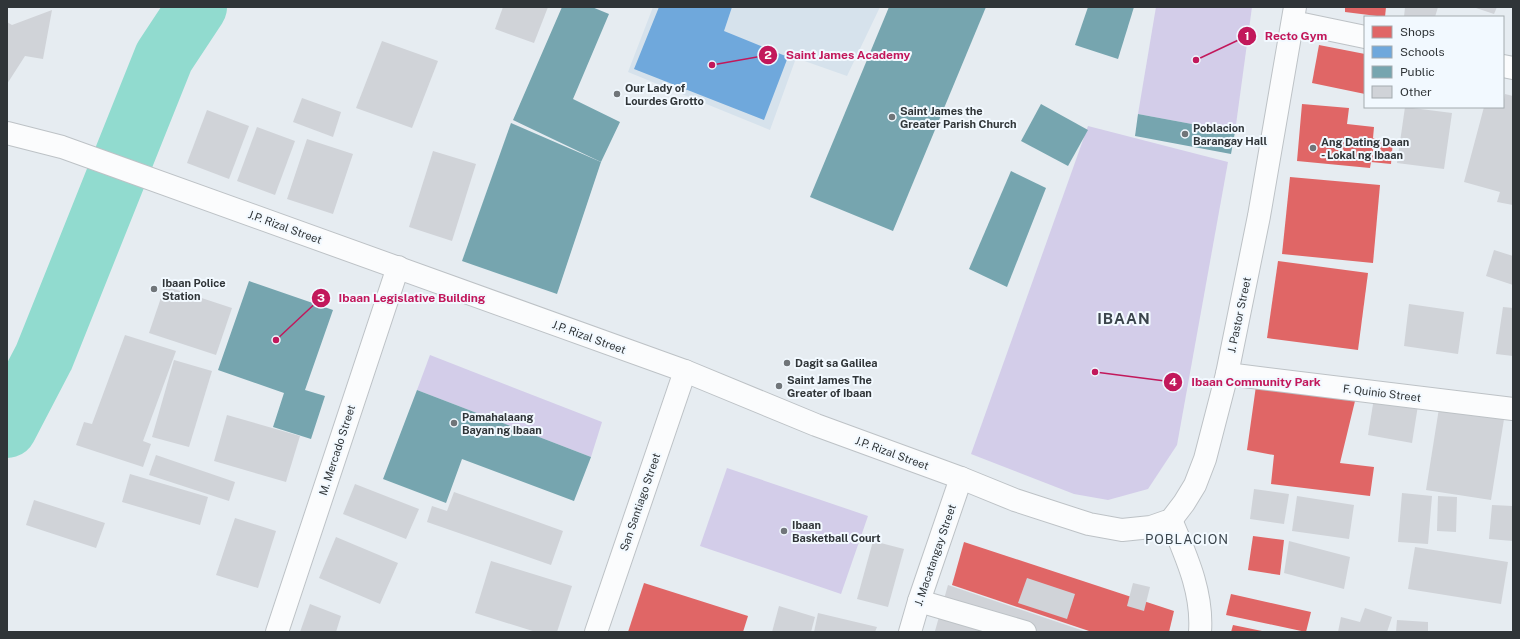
<svg xmlns="http://www.w3.org/2000/svg" width="1520" height="639" font-family="'Public Sans',sans-serif">
<style>
.built{fill:#d6e2ec}
.green{fill:#d3cde9}
.shops{fill:#e06666}
.schools{fill:#6fa8dc}
.public{fill:#76a5af}
.lines{fill:none;stroke-linecap:round;stroke-linejoin:round}
.river{stroke:#91dbcf;stroke-width:60}
.building{fill:#d0d3d8}
.minor-casing{stroke:#bdc2c6;stroke-width:24}
.major-casing{stroke:#bdc2c6;stroke-width:24}
.minor{stroke:#fbfcfd;stroke-width:22}
.major{stroke:#fbfcfd;stroke-width:22}
.poi-dot{fill:#707579;stroke:#f2f9ff;stroke-width:1.5}
.labels{text-anchor:middle;stroke-width:4;stroke-linejoin:round;paint-order:stroke}
.poi-label{font-size:11px;font-weight:bold;fill:#303538;stroke:#f2f9ff;text-anchor:start}
.street-label{font-size:11px;fill:#303538;stroke:#f2f9ff}
.quarter-label{font-size:13px;letter-spacing:1px;fill:#3b454c;stroke:#f2f9ff}
.district-label{font-size:15px;font-weight:bold;letter-spacing:1px;fill:#3b454c;stroke:#f2f9ff}
.leader{fill:none;stroke:#c2185b;stroke-width:1.5}
.callout-dot{fill:#c2185b;stroke:#f2f9ff;stroke-width:1.5}
.mark-label{font-size:12px;text-anchor:middle;font-weight:bold;fill:#fff}
.callout-label{font-size:12px;text-anchor:middle;font-weight:bold;fill:#c2185b;stroke:#f2f9ff;stroke-width:4;stroke-linejoin:round;paint-order:stroke}
</style>
<rect width="100%" height="100%" fill="#e6ecf1"/>
<path class="built" d="M653 7H880L847 76 796 58 770 130 628 72Z"/>
<g class="green">
<path d="M1156 7H1252L1235 132 1138 114Z"/>
<path d="M1088 126 1228 162 1177 445 1148 489 1108 500 1074 494 971 454Z"/>
<path d="M430 355 602 422 591 457 417 390Z"/>
<path d="M727 468 868 516 841 594 700 546Z"/>
</g>
<g class="shops">
<path d="M1345 7H1386L1385 17 1345 12Z"/>
<path d="M1319 45 1365 54V94L1312 83Z"/>
<path d="M1302 104 1349 108 1347 124 1374 127 1373 138 1393 141 1391 164 1371 162 1370 168 1297 161Z"/>
<path d="M1290 177 1380 185 1373 263 1282 254Z"/>
<path d="M1278 261 1368 273 1358 350 1267 338Z"/>
<path d="M1256 386 1355 401 1340 463 1374 467 1370 496 1271 484 1274 455 1247 450Z"/>
<path d="M1253 536 1284 540 1280 575 1248 570Z"/>
<path d="M964 542 1174 611 1169 632H1092L952 585Z"/>
<path d="M644 583 748 616 743 632H628Z"/>
<path d="M1231 594 1311 612 1306 632 1226 615Z"/>
<path d="M1233 625 1262 631V632H1231Z"/>
</g>
<path class="schools" d="M659 7H732L724 31 788 57 764 120 634 69Z"/>
<g class="public">
<path d="M562 7H592L609 14 573 99 620 122 601 162 513 120Z"/>
<path d="M889 7H986L893 231 810 197Z"/>
<path d="M1088 7H1134L1118 59 1075 45Z"/>
<path d="M1041 104 1088 130 1068 166 1021 141Z"/>
<path d="M1138 114 1235 132 1231 154 1135 136Z"/>
<path d="M511 123 601 162 557 294 462 261Z"/>
<path d="M1011 171 1046 188 1007 287 969 269Z"/>
<path d="M249 281 333 310 305 390 325 396 311 439 273 427 284 393 218 370Z"/>
<path d="M417 390 591 457 574 501 462 459 446 503 383 479Z"/>
</g>
<g class="lines">
<path class="river" d="M7 428 44 357 164 57 197 7"/>
</g>
<g class="building">
<path d="M503 7H548L534 43 495 29Z"/>
<path d="M1405 7H1438L1435 17H1404Z"/>
<path d="M1473 7H1497L1494 14Z"/>
<path d="M52 10 43 59 25 56 7 84V22L12 25Z"/>
<path d="M382 41 438 61 412 128 356 108Z"/>
<path d="M1505 94 1513 96V205L1497 202 1500 192 1464 182 1484 107H1503Z"/>
<path d="M302 98 341 112 333 137 293 122Z"/>
<path d="M1405 107 1452 113 1444 169 1397 163Z"/>
<path d="M207 110 249 126 229 179 187 163Z"/>
<path d="M257 127 295 141 275 195 237 181Z"/>
<path d="M307 139 353 154 333 214 287 199Z"/>
<path d="M433 151 476 164 452 241 409 227Z"/>
<path d="M1494 250 1513 256V285L1486 276Z"/>
<path d="M165 286 232 308 216 355 149 333Z"/>
<path d="M1409 304 1464 312 1458 354 1404 346Z"/>
<path d="M1503 307 1513 308V356L1496 354Z"/>
<path d="M125 335 176 351 143 441 151 444 143 467 76 445 84 422 92 424Z"/>
<path d="M174 360 212 371 189 447 152 437Z"/>
<path d="M1375 392 1419 399 1412 443 1368 435Z"/>
<path d="M1440 402 1505 413 1491 500 1426 490Z"/>
<path d="M227 415 300 436 286 482 214 461Z"/>
<path d="M156 455 235 482 229 501 149 475Z"/>
<path d="M130 474 208 497 200 525 122 502Z"/>
<path d="M355 484 419 509 406 539 343 514Z"/>
<path d="M1254 489 1289 494 1284 524 1250 519Z"/>
<path d="M454 492 563 531 551 565 427 522 432 506 447 511Z"/>
<path d="M1402 493 1432 496 1428 544 1398 542Z"/>
<path d="M1297 496 1354 505 1349 539 1292 531Z"/>
<path d="M1438 496 1457 497 1456 532 1437 531Z"/>
<path d="M34 500 105 523 96 548 26 525Z"/>
<path d="M1492 505 1513 506V541L1489 539Z"/>
<path d="M235 518 276 531 258 588 216 575Z"/>
<path d="M336 537 398 563 380 604 319 578Z"/>
<path d="M873 541 904 549 888 607 857 599Z"/>
<path d="M1289 541 1350 557 1344 589 1284 573Z"/>
<path d="M1415 547 1508 562 1501 604 1408 589Z"/>
<path d="M491 561 572 586 557 632H536L475 613Z"/>
<path d="M1027 578 1075 594 1067 619 1018 603Z"/>
<path d="M1133 583 1150 587 1144 611 1127 606Z"/>
<path d="M948 585 1087 632 935 631Z"/>
<path d="M310 604 341 616 336 632H300Z"/>
<path d="M779 606 815 617 811 632H772Z"/>
<path d="M1365 608 1392 617 1387 632H1338L1341 617 1360 622Z"/>
<path d="M818 613 877 627 875 632H814Z"/>
<path d="M1397 620 1428 622V632H1396Z"/>
</g>
<g class="lines">
<defs>
<g id="minor">
<path d="M1293 22 1365 37"/>
<path d="M1503 66 1513 68"/>
<path d="M1227 374 1513 409"/>
<path d="M919 601 1025 632"/>
<path d="M277 632 398 267"/>
<path d="M596 632 685 371"/>
<path d="M910 632 919 601 961 478"/>
</g>
<g id="major">
<path d="M7 133 62 147 685 371 816 425 961 478 1015 500 1089 524 1122 530 1151 527 1171 520 1184 503 1195 485 1205 459 1227 374 1259 216 1295 7"/>
<path d="M1171 520C1186 556 1203 592 1200 632"/>
</g>
</defs>
<use href="#minor" class="minor-casing"/>
<use href="#major" class="major-casing"/>
<use href="#minor" class="minor"/>
<use href="#major" class="major"/>
</g>
<g class="poi-dot">
<circle cx="617" cy="94" r="4"/>
<circle cx="892" cy="117" r="4"/>
<circle cx="1185" cy="134" r="4"/>
<circle cx="1313" cy="148" r="4"/>
<circle cx="154" cy="289" r="4"/>
<circle cx="787" cy="363" r="4"/>
<circle cx="779" cy="386" r="4"/>
<circle cx="454" cy="423" r="4"/>
<circle cx="784" cy="531" r="4"/>
</g>
<g class="labels">
<g class="poi-label">
<text x="625" y="92">Our Lady of<tspan x="625" dy="13">Lourdes Grotto</tspan></text>
<text x="900" y="115">Saint James the<tspan x="900" dy="13">Greater Parish Church</tspan></text>
<text x="1193" y="132">Poblacion<tspan x="1193" dy="13">Barangay Hall</tspan></text>
<text x="1321" y="146">Ang Dating Daan<tspan x="1321" dy="13">- Lokal ng Ibaan</tspan></text>
<text x="162" y="287">Ibaan Police<tspan x="162" dy="13">Station</tspan></text>
<text x="795" y="367">Dagit sa Galilea</text>
<text x="787" y="384">Saint James The<tspan x="787" dy="13">Greater of Ibaan</tspan></text>
<text x="462" y="421">Pamahalaang<tspan x="462" dy="13">Bayan ng Ibaan</tspan></text>
<text x="792" y="529">Ibaan<tspan x="792" dy="13">Basketball Court</tspan></text>
</g>
<g class="street-label">
<text transform="translate(285 227) rotate(20)" y="4">J.P. Rizal Street</text>
<text transform="translate(1239 315) rotate(-78)" y="4">J. Pastor Street</text>
<text transform="translate(589 337) rotate(20)" y="4">J.P. Rizal Street</text>
<text transform="translate(1382 393) rotate(7)" y="4">F. Quinio Street</text>
<text transform="translate(337 450) rotate(-72)" y="4">M. Mercado Street</text>
<text transform="translate(892 453) rotate(20)" y="4">J.P. Rizal Street</text>
<text transform="translate(640 502) rotate(-71)" y="4">San Santiago Street</text>
<text transform="translate(935 555) rotate(-71)" y="4">J. Macatangay Street</text>
</g>
<g class="quarter-label">
<text x="1187" y="544">POBLACION</text>
</g>
<g class="district-label">
<text x="1124" y="324">IBAAN</text>
</g>
</g>
<path class="leader" d="M1196 60L1247 36M712 65L768 55M276 340L321 298M1095 372L1173 382"/>
<g class="callout-dot">
<circle cx="1196" cy="60" r="4"/>
<circle cx="712" cy="65" r="4"/>
<circle cx="276" cy="340" r="4"/>
<circle cx="1095" cy="372" r="4"/>
<circle cx="1247" cy="36" r="10"/>
<circle cx="768" cy="55" r="10"/>
<circle cx="321" cy="298" r="10"/>
<circle cx="1173" cy="382" r="10"/>
</g>
<g class="mark-label">
<text x="1247" y="40">1</text>
<text x="768" y="59">2</text>
<text x="321" y="302">3</text>
<text x="1173" y="386">4</text>
</g>
<g class="callout-label">
<text x="1296" y="40">Recto Gym</text>
<text x="848" y="59">Saint James Academy</text>
<text x="412" y="302">Ibaan Legislative Building</text>
<text x="1256" y="386">Ibaan Community Park</text>
</g>
<rect width="1520" height="639" fill="none" stroke="#303538" stroke-width="16"/>
<rect x="1364" y="16" width="140" height="92" fill="#f2f9ff" stroke="#a4abaf"/>
<rect x="1372" y="26" width="20" height="12" fill="#e06666" stroke="#a4abaf"/>
<text x="1400" y="36" font-size="12" fill="#303538">Shops</text>
<rect x="1372" y="46" width="20" height="12" fill="#6fa8dc" stroke="#a4abaf"/>
<text x="1400" y="56" font-size="12" fill="#303538">Schools</text>
<rect x="1372" y="66" width="20" height="12" fill="#76a5af" stroke="#a4abaf"/>
<text x="1400" y="76" font-size="12" fill="#303538">Public</text>
<rect x="1372" y="86" width="20" height="12" fill="#d0d3d8" stroke="#a4abaf"/>
<text x="1400" y="96" font-size="12" fill="#303538">Other</text>
</svg>
